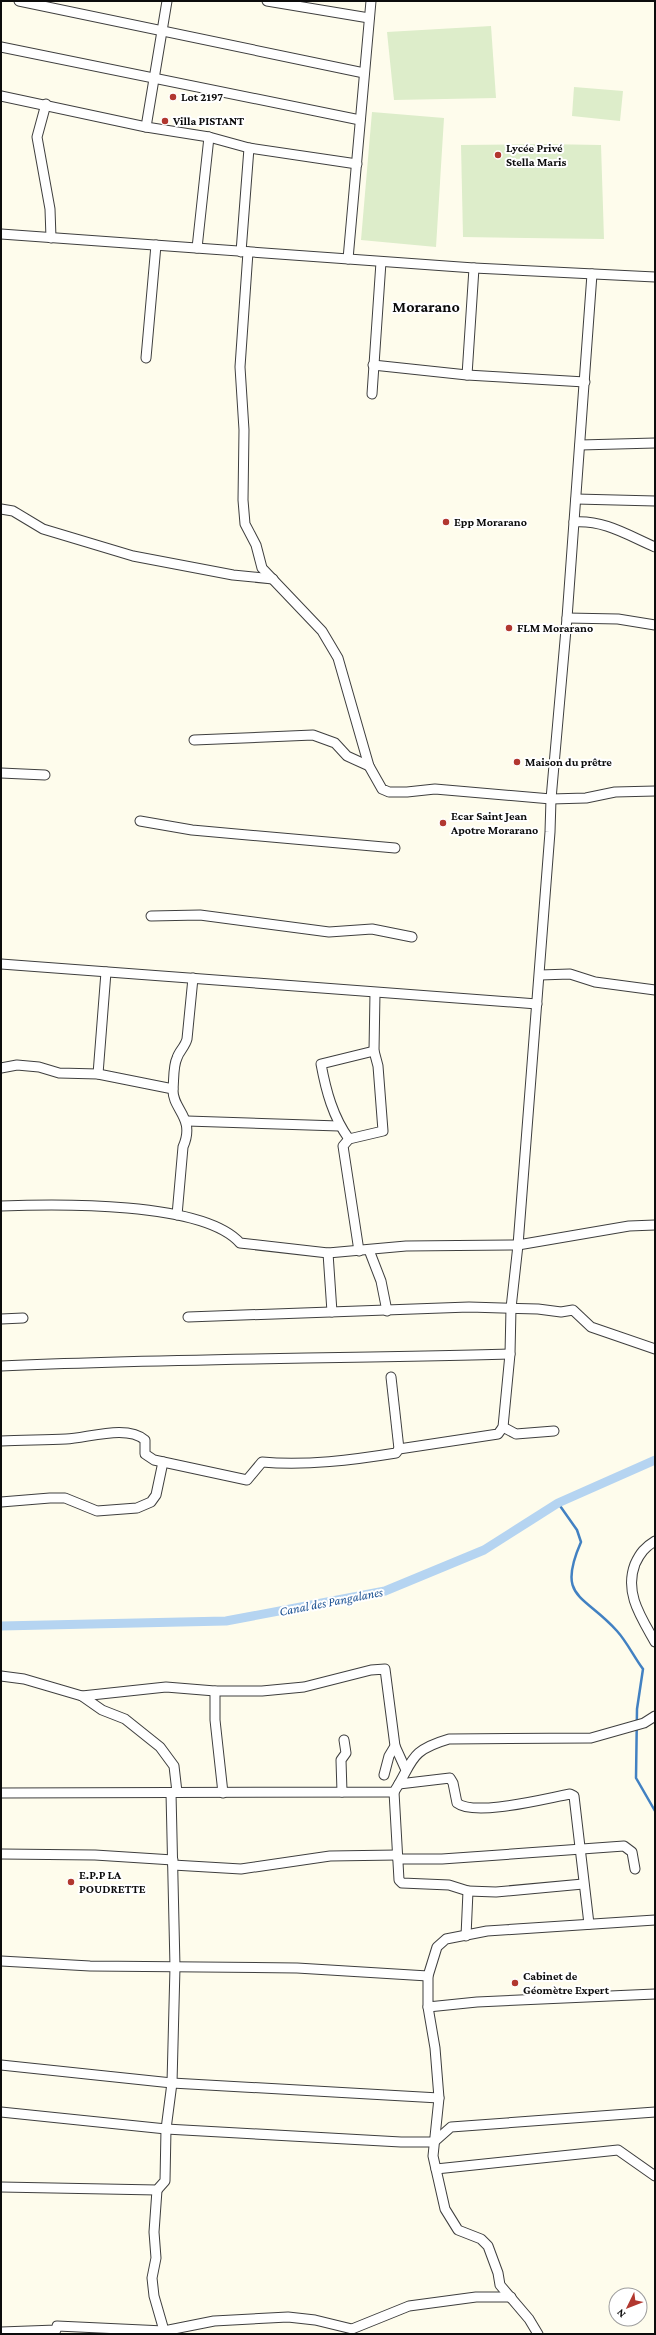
<svg xmlns="http://www.w3.org/2000/svg" width="656" height="2335" font-family="'Crimson Pro',serif">
<style>
.pitch{fill:#ddedca}
.lines{fill:none;stroke-linecap:round;stroke-linejoin:round}
.stream{stroke:#4281c2;stroke-width:2.5}
.canal{stroke:#b5d4f1;stroke-width:9}
.street-casing{stroke:#3f3f3f;stroke-width:11}
.street{stroke:#fff;stroke-width:9}
.poi-dot{fill:#b1372f;stroke:#fff;stroke-width:1.5}
.labels{text-anchor:middle;stroke-width:4;stroke-linejoin:round;paint-order:stroke}
.poi-label{font-size:12px;font-weight:bold;fill:#0c0c0c;stroke:#fff;text-anchor:start}
.water-label{font-size:13px;font-style:italic;fill:#1f5494;stroke:#fff}
.district-label{font-size:16px;font-weight:bold;fill:#0c0c0c;stroke:#fff}
</style>
<rect width="100%" height="100%" fill="#fefcec"/>
<g class="pitch">
<path d="M491 26 496 98 394 100 387 32Z"/>
<path d="M574 87 623 91 620 121 572 116Z"/>
<path d="M372 112 444 118 436 247 361 240Z"/>
<path d="M542 144 601 145 604 239 463 237 461 145Z"/>
</g>
<g class="lines">
<path class="stream" d="M558 1503 577 1530 581 1542C556 1599 584 1594 617 1631 627 1642 634 1657 643 1669L637 1709 636 1778 655 1811"/>
<path class="canal" d="M1 1626 226 1621 385 1591 484 1550 558 1503 655 1460"/>
<defs>
<g id="street">
<path d="M19 1 364 73"/>
<path d="M267 1 369 18"/>
<path d="M1 47 360 120"/>
<path d="M1 96 146 127 209 137 249 148 357 164"/>
<path d="M46 104 37 137 50 209 51 238"/>
<path d="M146 127 167 1"/>
<path d="M1 234 474 268 655 277"/>
<path d="M197 248 209 137"/>
<path d="M241 252 249 148"/>
<path d="M248 252 240 367 244 430 243 500 245 524 256 545 262 568 322 631 338 658 369 766 382 789 389 792H407L435 789 551 799 586 798 615 792 655 791"/>
<path d="M348 259 371 1"/>
<path d="M146 358 156 245"/>
<path d="M373 365 467 375 585 382"/>
<path d="M467 375 474 268"/>
<path d="M372 394 381 262"/>
<path d="M580 445 655 443"/>
<path d="M576 499 655 501"/>
<path d="M1 509 13 511 43 529 133 556 233 575 273 579"/>
<path d="M574 522C605 520 627 535 655 547"/>
<path d="M567 618 618 619 655 625"/>
<path d="M194 740 313 735 335 743 347 756 369 766"/>
<path d="M1 773 45 775"/>
<path d="M140 821 192 830 395 848"/>
<path d="M151 916 200 915 329 932 372 929 412 937"/>
<path d="M1 964 537 1004"/>
<path d="M540 975 570 974 595 982 655 990"/>
<path d="M1 1068 17 1065 39 1067 59 1073 98 1074 173 1089"/>
<path d="M98 1074 106 972"/>
<path d="M187 1121 339 1126"/>
<path d="M349 1139C333 1117 326 1091 321 1064L374 1051"/>
<path d="M1 1206C56 1204 203 1201 240 1243L328 1253 406 1246 518 1245 629 1226 655 1225"/>
<path d="M177 1215 183 1147C196 1117 172 1110 173 1089 174 1080 173 1066 177 1058 179 1051 185 1047 187 1039L193 978"/>
<path d="M369 1250 381 1281 387 1311"/>
<path d="M359 1251 343 1146 349 1139 383 1131 378 1066 374 1051 375 993"/>
<path d="M328 1253 332 1312"/>
<path d="M188 1317 469 1307 538 1309 561 1312 573 1310 591 1327 655 1349"/>
<path d="M1 1319 23 1318"/>
<path d="M1 1366C171 1358 341 1359 510 1354"/>
<path d="M391 1377 399 1449"/>
<path d="M503 1427 516 1434 554 1431"/>
<path d="M1 1441C23 1440 45 1440 66 1439 88 1438 127 1424 145 1440V1454L154 1460 247 1480 262 1462C306 1466 353 1460 396 1453L399 1449 498 1434 503 1427 510 1354 511 1308 518 1245 550 832 551 799 567 618 592 274"/>
<path d="M1 1502 50 1498H65L97 1511 137 1508 151 1502 156 1495 163 1462"/>
<path d="M655 1541C645 1547 640 1553 635 1564 624 1593 641 1617 655 1642"/>
<path d="M1 1676 24 1679 82 1696 166 1687 215 1691H262L304 1687 371 1670 385 1669 395 1746 389 1756 384 1775"/>
<path d="M215 1691V1720L223 1793"/>
<path d="M82 1696 102 1710 125 1719 160 1747 174 1766 177 1792"/>
<path d="M395 1746 405 1768"/>
<path d="M399 1784 450 1778 453 1783 457 1803C475 1817 547 1798 570 1794L574 1796 589 1924"/>
<path d="M342 1792 341 1760 346 1753 344 1740"/>
<path d="M394 1792 399 1880 402 1883 449 1885 468 1891 466 1936"/>
<path d="M1 1793 394 1792C414 1761 408 1751 449 1739L591 1738 644 1723 655 1716"/>
<path d="M1 1854 95 1855 173 1860"/>
<path d="M398 1859H442L624 1846 632 1852 635 1869"/>
<path d="M173 1865 241 1869 330 1856 397 1855"/>
<path d="M468 1891 496 1892 583 1884"/>
<path d="M655 1920 487 1931 446 1939 437 1947 428 1976V2007L477 2002 655 1994"/>
<path d="M1 1961 90 1966 297 1968 428 1976"/>
<path d="M428 2007 435 2048 439 2098 433 2156 445 2209 458 2230 481 2239 488 2246 498 2273 500 2285 529 2319 538 2334"/>
<path d="M1 2065 172 2083 439 2098"/>
<path d="M1 2112 166 2129 401 2142H434L451 2127 655 2112"/>
<path d="M436 2169 618 2150 655 2176"/>
<path d="M1 2187 157 2190 165 2181 166 2129 172 2083 175 1967 171 1793"/>
<path d="M157 2190 154 2232 156 2258 152 2278 154 2296 165 2334"/>
<path d="M1 2332 56 2330 57 2326 164 2331 214 2321 288 2317 315 2320 352 2329 409 2306 476 2297H511"/>
</g>
</defs>
<use href="#street" class="street-casing"/>
<use href="#street" class="street"/>
</g>
<g class="poi-dot">
<circle cx="173" cy="97" r="4"/>
<circle cx="165" cy="121" r="4"/>
<circle cx="498" cy="155" r="4"/>
<circle cx="446" cy="522" r="4"/>
<circle cx="509" cy="628" r="4"/>
<circle cx="517" cy="762" r="4"/>
<circle cx="443" cy="823" r="4"/>
<circle cx="71" cy="1882" r="4"/>
<circle cx="515" cy="1983" r="4"/>
</g>
<g class="labels">
<g class="poi-label">
<text x="181" y="101">Lot 2197</text>
<text x="173" y="125">Villa PISTANT</text>
<text x="506" y="152">Lycée Privé<tspan x="506" dy="14">Stella Maris</tspan></text>
<text x="454" y="526">Epp Morarano</text>
<text x="517" y="632">FLM Morarano</text>
<text x="525" y="766">Maison du prêtre</text>
<text x="451" y="820">Ecar Saint Jean<tspan x="451" dy="14">Apotre Morarano</tspan></text>
<text x="79" y="1879">E.P.P LA<tspan x="79" dy="14">POUDRETTE</tspan></text>
<text x="523" y="1980">Cabinet de<tspan x="523" dy="14">Géomètre Expert</tspan></text>
</g>
<g class="water-label">
<text transform="translate(331 1601) rotate(-11)" y="5">Canal des Pangalanes</text>
</g>
<g class="district-label">
<text x="426" y="312">Morarano</text>
</g>
</g>
<rect width="656" height="2335" fill="none" stroke="#0c0c0c" stroke-width="4"/>
<g transform="translate(628 2307) rotate(227)"><circle r="19" fill="#ffffff" stroke="#9e9e9e"/>
<path d="M0-3L7 15L0 10L-7 15Z" fill="#b1372f"/>
<text y="-6" font-size="11" font-weight="bold" text-anchor="middle" fill="#0c0c0c">N</text>
</g>
</svg>
